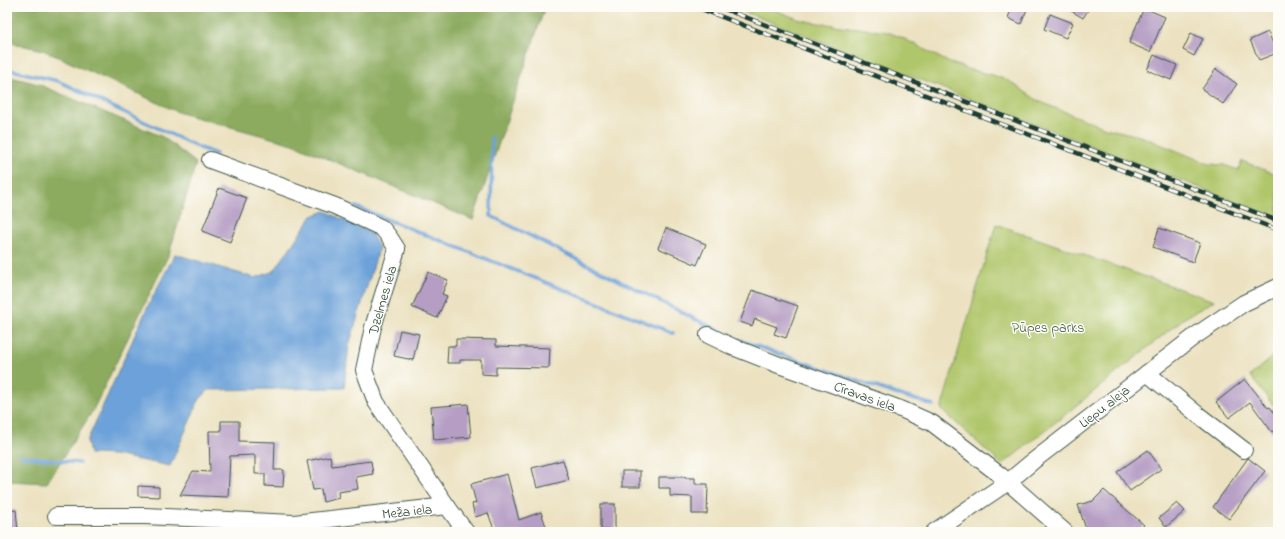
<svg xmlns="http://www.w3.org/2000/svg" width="1285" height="539" font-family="'Indie Flower',sans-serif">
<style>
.green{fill:#b0c66b;stroke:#688250}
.forest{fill:#8cab5f;stroke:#56744a}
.water{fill:#6ca1d9;stroke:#466f86}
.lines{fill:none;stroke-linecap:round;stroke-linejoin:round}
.stream{stroke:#6ca1d9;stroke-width:3.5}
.building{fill:#b59dc4}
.minor-casing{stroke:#3e5649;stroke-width:18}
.minor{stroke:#fff;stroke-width:16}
.rail-casing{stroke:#1f3d34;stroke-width:4.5}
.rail{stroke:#fdfcf7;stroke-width:3;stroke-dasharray:9;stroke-linecap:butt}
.labels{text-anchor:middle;stroke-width:3;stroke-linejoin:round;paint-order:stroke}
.street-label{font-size:14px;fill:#1f3d34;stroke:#fdfcf7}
.park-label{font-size:14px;fill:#435f42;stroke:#fdfcf7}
</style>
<rect width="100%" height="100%" fill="#fdfcf7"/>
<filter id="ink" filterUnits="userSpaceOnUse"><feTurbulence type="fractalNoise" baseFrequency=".025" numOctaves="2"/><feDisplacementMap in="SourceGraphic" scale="8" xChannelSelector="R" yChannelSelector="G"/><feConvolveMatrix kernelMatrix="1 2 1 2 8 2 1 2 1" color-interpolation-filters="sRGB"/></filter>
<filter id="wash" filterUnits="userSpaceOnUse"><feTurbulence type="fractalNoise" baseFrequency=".012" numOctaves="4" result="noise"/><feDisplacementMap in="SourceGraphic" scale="16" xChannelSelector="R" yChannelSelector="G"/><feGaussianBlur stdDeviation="0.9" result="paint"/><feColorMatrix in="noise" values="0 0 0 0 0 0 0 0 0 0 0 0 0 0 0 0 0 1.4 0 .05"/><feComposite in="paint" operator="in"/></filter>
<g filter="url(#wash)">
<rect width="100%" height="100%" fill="#ece2c1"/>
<g class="green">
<path d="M732 7H767L798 19 811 22 887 32 901 37 948 62 971 70 993 75 1009 81 1037 100 1050 106 1106 128 1143 137 1209 164 1224 165 1238 170 1242 161 1278 175V218Z"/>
<path d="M996 224 1214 301 1183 319 1092 393 1002 465 941 409Z"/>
<path d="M1278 350V411L1250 376 1267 362Z"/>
</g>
<g class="forest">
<path d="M7 7H545L473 220 293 144 180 113 43 50 7 42Z"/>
<path d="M7 76 38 84 163 137 196 163 169 254 93 410 47 483 7 481Z"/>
</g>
<path class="water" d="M325 211 371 233 379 248 349 345 344 388 209 390 199 400 170 466 114 455 90 454 87 441 148 306 175 254 255 278 274 271 312 216Z"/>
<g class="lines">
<g class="stream">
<path d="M7 69 58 81 200 148 216 154"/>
<path d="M492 137 491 216 733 338 896 394 933 405"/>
<path d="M356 207 673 333"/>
<path d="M21 456 79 463"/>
</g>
</g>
<g id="blocks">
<g class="building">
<path d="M1012 7H1028L1021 24 1008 18Z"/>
<path d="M1065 7H1090L1083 18Z"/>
<path d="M1144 8 1165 17 1150 52 1129 43Z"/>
<path d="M1050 14 1073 23 1066 38 1044 29Z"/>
<path d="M1268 32 1277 53 1259 60 1250 40Z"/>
<path d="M1191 33 1203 39 1194 56 1183 50Z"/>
<path d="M1154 55 1177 65 1171 80 1147 70Z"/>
<path d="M1216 69 1237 84 1223 104 1202 89Z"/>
<path d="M219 188 247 198 230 242 202 231Z"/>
<path d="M666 228 706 244 697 265 658 248Z"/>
<path d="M1159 228 1200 243 1193 262 1153 247Z"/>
<path d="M428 272 448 280 442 294 447 296 437 318 412 307Z"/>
<path d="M752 290 798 306 786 338 774 334 777 327 755 319 752 326 740 322Z"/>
<path d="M400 330 419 334 413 360 394 356Z"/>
<path d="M456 339 496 340V346L550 348 549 368 496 367V375L481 374V360H460V363H447L448 346H456Z"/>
<path d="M1245 379 1268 408 1270 407 1278 418V428L1272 432 1250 402 1229 418 1216 402Z"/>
<path d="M468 404 471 437 434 440 431 407Z"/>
<path d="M221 421H239V441L275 442 274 470H284L283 487 265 486V474H255V455L230 456 228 497 180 495 193 471 210 472 209 431H221Z"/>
<path d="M1148 450 1161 469 1130 491 1117 472Z"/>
<path d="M330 456 332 466 371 461 373 474 356 477 358 489 338 492 339 498 323 502 321 489 313 490 307 461Z"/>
<path d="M1248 458 1265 471 1229 519 1213 507Z"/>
<path d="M563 460 569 480 537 488 532 468Z"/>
<rect x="622" y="471" width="18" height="16"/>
<path d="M507 474 519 520 541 512 548 532H495L488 513 475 517 472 504 476 503 471 484Z"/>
<path d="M659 477H685V478H695V484H708L707 514H692V497L670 496V488H659Z"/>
<path d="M138 486 159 487V497L138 496Z"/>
<path d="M1104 490 1144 525 1138 532H1101L1097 529 1087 532 1078 505 1093 501Z"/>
<path d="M1177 503 1185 511 1166 527 1159 518Z"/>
<rect x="601" y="504" width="14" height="26"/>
<path d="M16 510 18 532H7V511Z"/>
</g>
</g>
</g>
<g filter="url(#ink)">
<use href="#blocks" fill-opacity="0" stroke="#3e5649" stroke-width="1"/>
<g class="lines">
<defs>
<g id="minor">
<path d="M210 160 335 206 382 228 390 238 397 249 373 327 364 370 376 402 447 506 466 532"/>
<path d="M708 335 733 347 779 365 903 410 932 423 1000 475 1065 532"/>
<path d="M1147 373 1197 414 1244 450"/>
<path d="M56 516H145L294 523 447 506"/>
<path d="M934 532 1008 482 1032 462 1195 336 1244 303 1278 287"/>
</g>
</defs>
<use href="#minor" class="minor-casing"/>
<use href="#minor" class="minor"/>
<defs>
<g id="rail">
<path d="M696 7 1278 230"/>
<path d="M719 7 1278 221"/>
</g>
</defs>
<use href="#rail" class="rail-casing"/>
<use href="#rail" class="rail"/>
</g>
</g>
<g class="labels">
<g class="street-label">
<text transform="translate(382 300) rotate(-74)" y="5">Dzelmes iela</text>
<text transform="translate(865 396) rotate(20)" y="5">Cīravas iela</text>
<text transform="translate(1104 406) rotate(-38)" y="5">Liepu aleja</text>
<text transform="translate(407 511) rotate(-6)" y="5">Meža iela</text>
</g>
<g class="park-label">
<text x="1048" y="332">Pūpes parks</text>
</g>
</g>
<rect width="1285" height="539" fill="none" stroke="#fdfcf7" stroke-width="24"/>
</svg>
